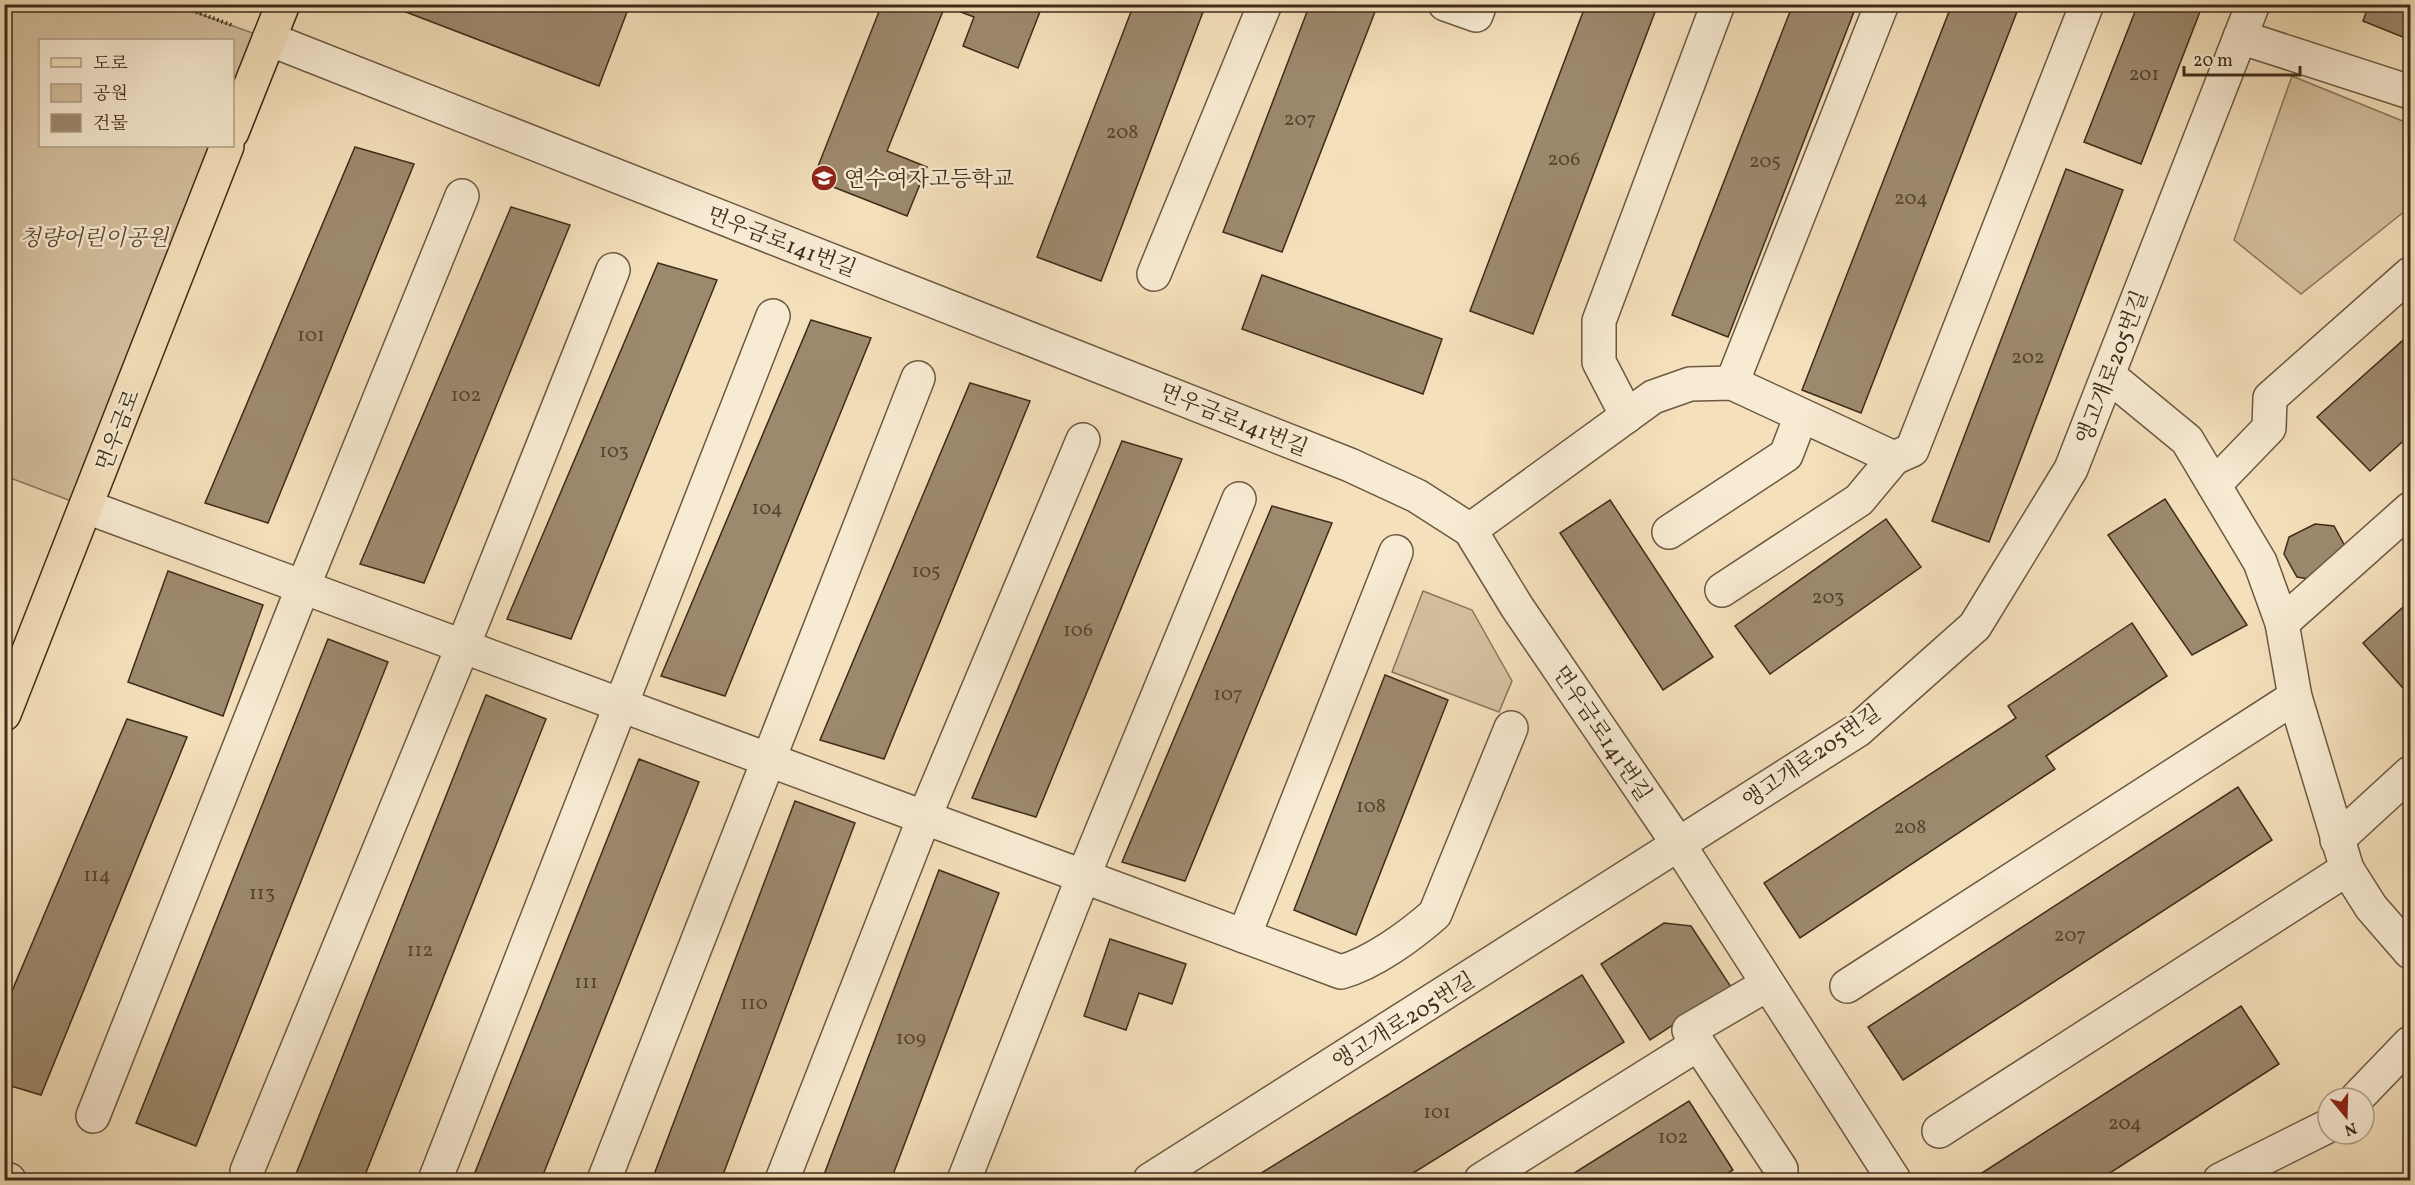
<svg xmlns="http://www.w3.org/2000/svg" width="2415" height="1185" font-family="Vollkorn,'Noto Serif KR',serif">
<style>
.green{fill:#d5c1a0;stroke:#8a765d;stroke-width:1.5}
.building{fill:#9d8a6e;stroke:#3e2c1a;stroke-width:1.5}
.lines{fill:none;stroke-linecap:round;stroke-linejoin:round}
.minor-casing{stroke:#6c5942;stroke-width:36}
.major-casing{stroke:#3e2c1a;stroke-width:36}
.path{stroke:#3e2c1a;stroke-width:4;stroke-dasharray:1.5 3;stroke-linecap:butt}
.minor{stroke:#f8ebd3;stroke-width:33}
.major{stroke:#f4e0bb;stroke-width:33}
.labels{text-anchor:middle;stroke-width:5;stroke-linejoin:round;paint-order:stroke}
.number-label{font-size:20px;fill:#56442f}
.poi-label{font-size:22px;fill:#3e2c1a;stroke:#f8ebd3;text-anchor:start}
.park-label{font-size:22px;font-style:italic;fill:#5c4a35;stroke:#f8ebd3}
.street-label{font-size:22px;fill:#3e2c1a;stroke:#f8ebd3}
</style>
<rect width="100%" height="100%" fill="#f4e0bb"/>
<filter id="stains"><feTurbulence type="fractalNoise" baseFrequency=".00333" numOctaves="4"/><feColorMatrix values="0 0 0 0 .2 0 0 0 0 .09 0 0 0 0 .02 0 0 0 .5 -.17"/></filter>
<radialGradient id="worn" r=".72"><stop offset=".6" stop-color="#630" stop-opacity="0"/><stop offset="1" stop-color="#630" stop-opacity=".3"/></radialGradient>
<g class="green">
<path d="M4 5H175L269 39 233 132 232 40H40V146H227L87 507 5 476Z"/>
<path d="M2292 76 2410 124V207L2301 294 2234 240Z"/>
<path d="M1423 591 1472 610 1512 681 1499 712 1392 672Z"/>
</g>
<g class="building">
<path d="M385 4H630L599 86Z"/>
<path d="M882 4H1043L1018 68 963 46 974 17 945 6 887 151 927 167 907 216 813 179Z"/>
<path d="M1134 4H1206L1101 281 1037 257Z"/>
<path d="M1310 4H1378L1282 252 1223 232Z"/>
<path d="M1586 4H1658L1533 334 1470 311Z"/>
<path d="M1793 4H1857L1728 337 1672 315Z"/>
<path d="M1952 4H2020L1861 413 1802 390Z"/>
<path d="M2138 4H2203L2141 164 2084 142Z"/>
<path d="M2369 4H2410V40L2363 21Z"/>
<path d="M355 147 414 164 268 523 205 503Z"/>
<path d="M2066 169 2123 190 1989 542 1932 521Z"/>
<path d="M511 207 570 225 424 583 360 564Z"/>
<path d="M658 263 717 280 571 639 507 619Z"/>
<path d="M1262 275 1442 339 1423 394 1242 329Z"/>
<path d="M811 320 871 338 725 696 661 676Z"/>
<path d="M2410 334V435L2370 471 2317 417Z"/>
<path d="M970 383 1030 401 884 759 820 740Z"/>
<path d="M1122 441 1182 459 1036 817 972 798Z"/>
<path d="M2165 499 2247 625 2192 655 2108 535Z"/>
<path d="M1610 500 1713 657 1663 690 1560 533Z"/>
<path d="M1272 506 1332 523 1185 881 1122 862Z"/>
<path d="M1886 519 1921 567 1770 674 1735 626Z"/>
<path d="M2315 524 2334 526 2346 548 2315 580 2297 577 2284 554 2289 537Z"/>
<path d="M168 571 263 605 223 716 128 682Z"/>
<path d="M2410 601V693L2409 695 2363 643Z"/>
<path d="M2132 623 2167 676 2046 756 2055 769 1800 938 1764 883 2016 718 2008 706Z"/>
<path d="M328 639 388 662 196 1146 136 1123Z"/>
<path d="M1385 675 1448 700 1356 935 1294 910Z"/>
<path d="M486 695 546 719 363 1180H297L294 1179Z"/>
<path d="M127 719 187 737 41 1095 4 1084V1010Z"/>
<path d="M639 759 699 782 541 1180H472Z"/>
<path d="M2238 787 2272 840 1903 1080 1868 1027Z"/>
<path d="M795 801 855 823 721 1180H652Z"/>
<path d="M939 870 999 893 891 1180H822Z"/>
<path d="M1664 923 1691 926 1731 987 1650 1040 1601 964Z"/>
<path d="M1110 939 1186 964 1172 1004 1139 993 1126 1030 1084 1016Z"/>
<path d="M1582 975 1624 1042 1402 1180H1250Z"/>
<path d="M2241 1006 2279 1064 2099 1180H1971Z"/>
<path d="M1689 1101 1733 1170 1716 1180H1563Z"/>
</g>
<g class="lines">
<defs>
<g id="minor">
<path d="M1445 4 1476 15 1480 4"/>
<path d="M2240 37 2410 92"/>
<path d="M269 39 1350 465 1417 496 1470 530 1517 607 1679 845 1894 1180"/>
<path d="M1154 274 1265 4"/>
<path d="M2108 375 2187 440 2260 562 2282 623 2295 697 2347 869 2371 907 2410 952"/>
<path d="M1732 383 1882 4"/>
<path d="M1627 416 1599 362V321L1718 4"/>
<path d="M2214 485 2269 428 2270 398 2410 274"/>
<path d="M87 507 1341 972C1373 963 1410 936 1435 914L1511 728"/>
<path d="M1470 530 1653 397 1690 384 1732 383 1894 458 1912 450 2087 4"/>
<path d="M1669 532 1786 455 1801 416"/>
<path d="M1722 590 1859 500 1894 458"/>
<path d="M2282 623 2410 509"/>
<path d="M2337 840 2410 773"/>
<path d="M1244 936 1396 552"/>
<path d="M1768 984 1689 1030 1781 1169 1780 1180"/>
<path d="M1847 986 2295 697"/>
<path d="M2357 1098 2410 1043"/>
<path d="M93 1116 303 587 462 196"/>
<path d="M1939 1131 2347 869"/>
<path d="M247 1171 463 646 613 270"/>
<path d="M4 1179 9 1180"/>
<path d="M435 1180 773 316"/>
<path d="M604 1180 918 378"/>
<path d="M782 1180 924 818 1083 440"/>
<path d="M964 1180 1083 877 1239 499"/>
<path d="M1150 1180 1858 730 1975 626 2071 469 2253 4"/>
<path d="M1481 1180 1698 1044"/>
<path d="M2220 1180 2328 1126"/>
</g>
<g id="major">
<path d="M232 132 283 4"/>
<path d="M4 714 227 146"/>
</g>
</defs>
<use href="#minor" class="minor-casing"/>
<use href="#major" class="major-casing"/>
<path class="path" d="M175 4 234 26"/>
<use href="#minor" class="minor"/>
<use href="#major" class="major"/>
</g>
<defs>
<symbol id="school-disc" viewBox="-11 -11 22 22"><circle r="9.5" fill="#8f2418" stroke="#f8ebd3"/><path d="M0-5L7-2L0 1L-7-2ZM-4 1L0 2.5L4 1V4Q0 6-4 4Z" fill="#fff"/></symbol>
</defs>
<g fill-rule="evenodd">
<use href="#school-disc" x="809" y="163" width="30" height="30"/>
</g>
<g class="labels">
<g class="number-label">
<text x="2144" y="80">201</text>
<text x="1300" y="125">207</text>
<text x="1122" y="138">208</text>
<text x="1564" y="165">206</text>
<text x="1765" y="167">205</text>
<text x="1911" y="204">204</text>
<text x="311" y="341">101</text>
<text x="2028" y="363">202</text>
<text x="466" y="401">102</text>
<text x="614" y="457">103</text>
<text x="767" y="514">104</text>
<text x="926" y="577">105</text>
<text x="1828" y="603">203</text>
<text x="1078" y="636">106</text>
<text x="1228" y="700">107</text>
<text x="1371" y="812">108</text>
<text x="1910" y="833">208</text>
<text x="97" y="881">114</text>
<text x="262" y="899">113</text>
<text x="2070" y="941">207</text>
<text x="420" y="956">112</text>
<text x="586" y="988">111</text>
<text x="754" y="1009">110</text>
<text x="911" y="1044">109</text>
<text x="1437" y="1118">101</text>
<text x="2125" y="1129">204</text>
<text x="1673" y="1143">102</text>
</g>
<g class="poi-label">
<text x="844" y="186">연수여자고등학교</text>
</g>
<g class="park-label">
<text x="94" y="245">청량어린이공원</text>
</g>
<g class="street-label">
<text transform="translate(782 241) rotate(21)" y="8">먼우금로141번길</text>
<text transform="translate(2111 367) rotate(-69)" y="8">앵고개로205번길</text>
<text transform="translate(1234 419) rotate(22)" y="8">먼우금로141번길</text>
<text transform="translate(117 430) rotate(-69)" y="8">먼우금로</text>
<text transform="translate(1603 733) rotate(56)" y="8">먼우금로141번길</text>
<text transform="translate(1811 756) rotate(-35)" y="8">앵고개로205번길</text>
<text transform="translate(1403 1020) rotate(-32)" y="8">앵고개로205번길</text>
</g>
</g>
<rect width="2415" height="1185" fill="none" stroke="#f4e0bb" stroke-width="24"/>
<rect x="6" y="6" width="2403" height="1173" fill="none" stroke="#3e2c1a" stroke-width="3"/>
<rect x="12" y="12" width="2391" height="1161" fill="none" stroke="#3e2c1a" stroke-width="1.5"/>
<rect x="39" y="39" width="195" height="108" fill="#f8ebd3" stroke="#ae9f89" stroke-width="1.5"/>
<rect x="51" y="58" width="30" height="9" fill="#f4e0bb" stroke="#ae9f89" stroke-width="1.5"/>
<text x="93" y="69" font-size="18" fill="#3e2c1a">도로</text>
<rect x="51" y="84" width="30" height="18" fill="#d5c1a0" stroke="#ae9f89" stroke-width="1.5"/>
<text x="93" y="99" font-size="18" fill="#3e2c1a">공원</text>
<rect x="51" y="114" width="30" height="18" fill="#9d8a6e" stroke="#ae9f89" stroke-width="1.5"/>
<text x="93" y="129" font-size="18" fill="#3e2c1a">건물</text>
<g transform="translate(2346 1116) rotate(161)"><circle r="28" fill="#f8ebd3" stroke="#ae9f89" stroke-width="1.5"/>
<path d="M0-4.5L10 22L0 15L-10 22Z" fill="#8f2418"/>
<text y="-9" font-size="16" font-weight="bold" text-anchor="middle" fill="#3e2c1a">N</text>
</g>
<path d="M2184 66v9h116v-9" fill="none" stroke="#3e2c1a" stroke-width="3"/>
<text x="2193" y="66" font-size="18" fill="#3e2c1a" stroke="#f8ebd3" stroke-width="4.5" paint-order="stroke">20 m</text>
<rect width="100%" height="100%" filter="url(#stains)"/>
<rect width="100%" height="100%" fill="url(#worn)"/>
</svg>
